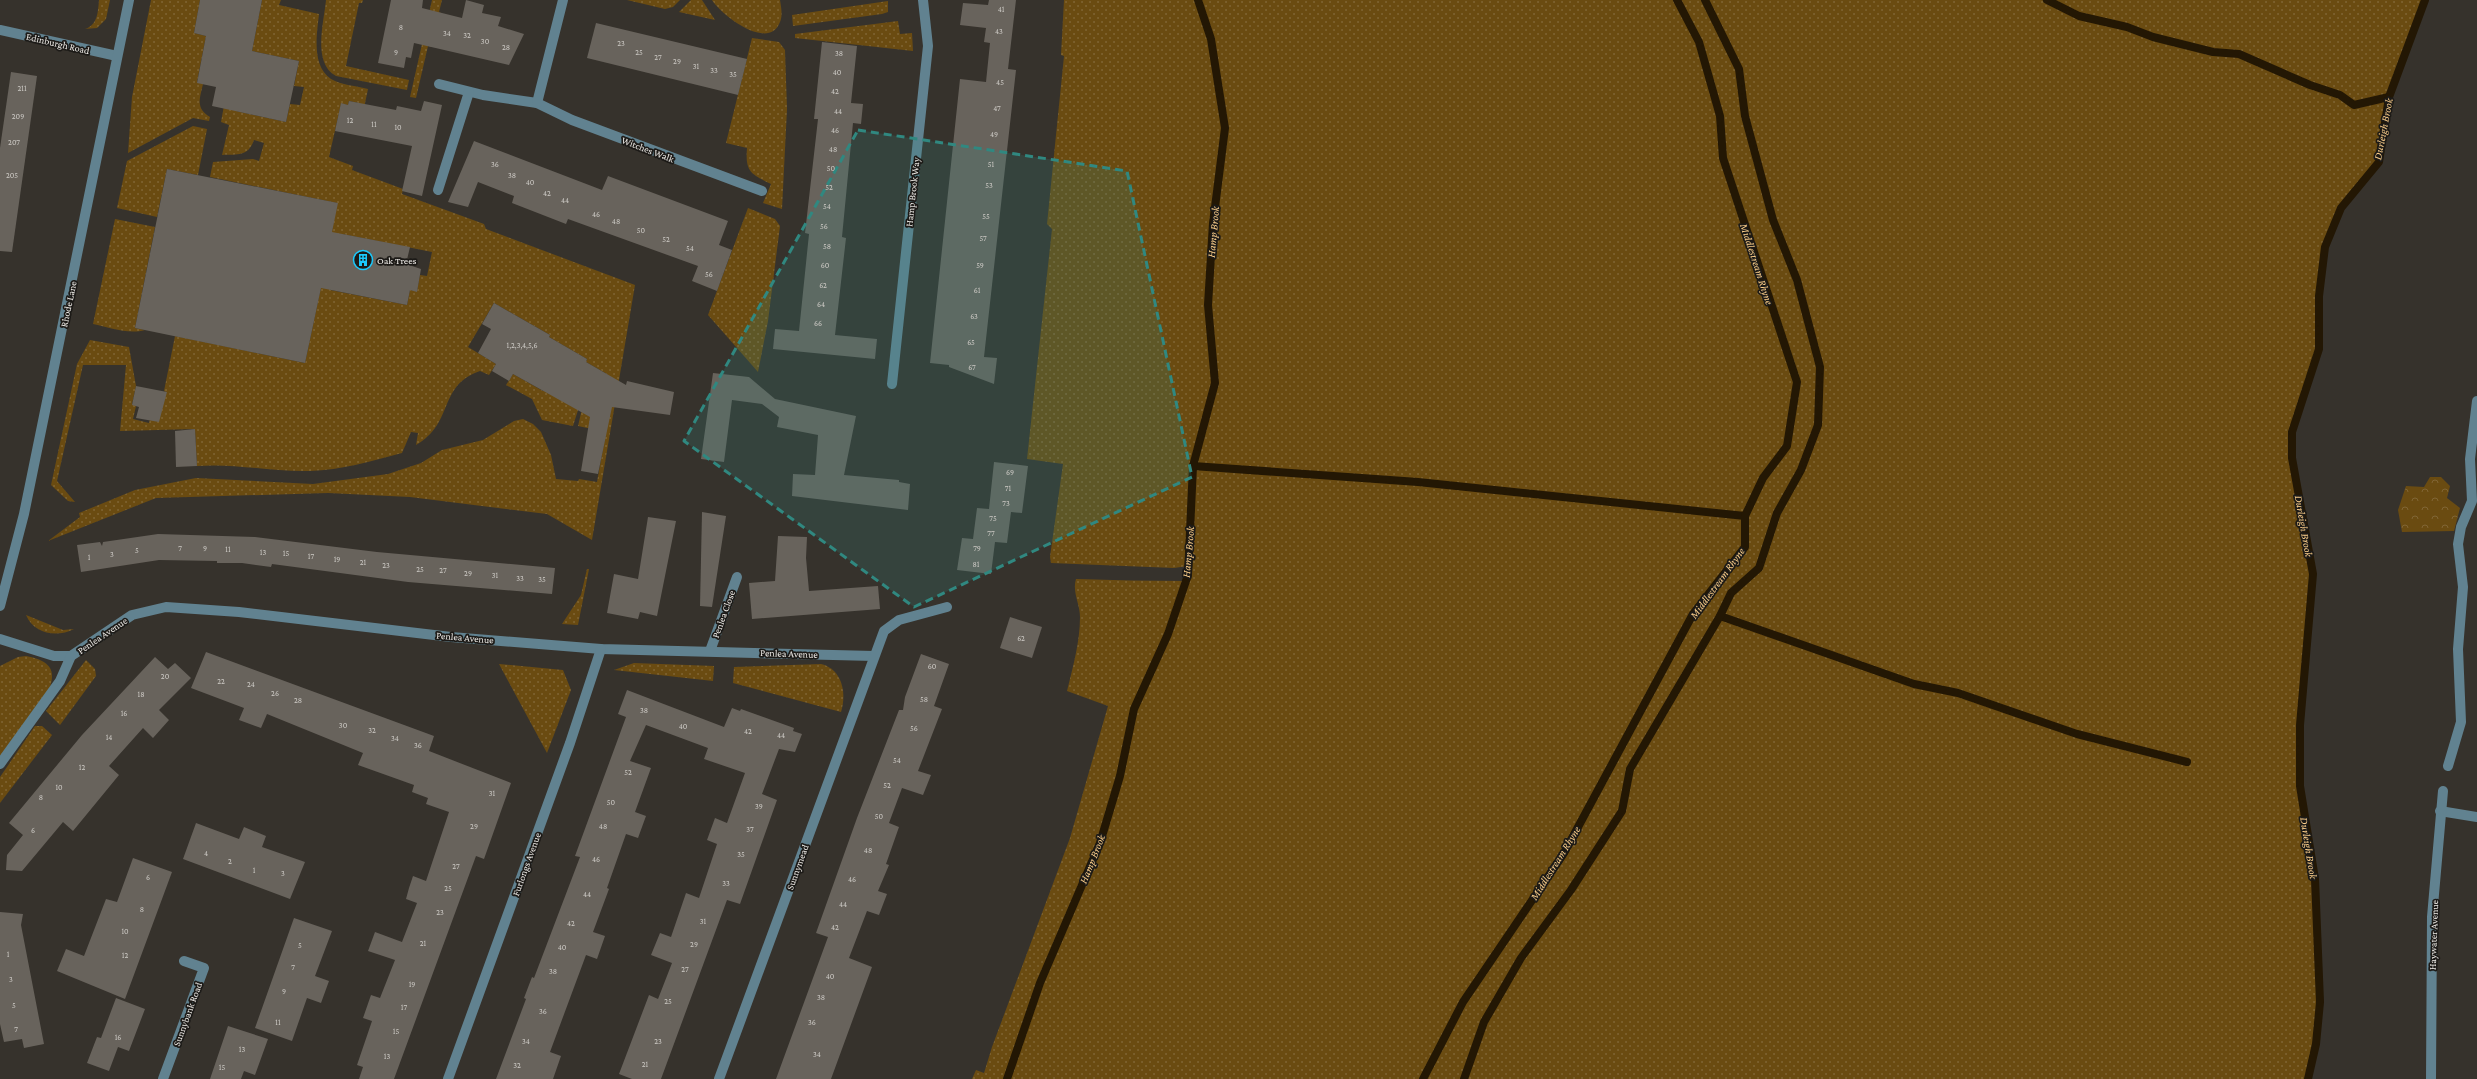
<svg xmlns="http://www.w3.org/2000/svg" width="2477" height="1079" font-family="'Crimson Pro',serif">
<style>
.grass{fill:url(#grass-dots)}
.park{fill:url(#park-crowns)}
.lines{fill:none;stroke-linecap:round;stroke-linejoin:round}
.stream{stroke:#231704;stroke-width:8}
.building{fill:#68635c}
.minor{stroke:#618290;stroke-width:10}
.marked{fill:#308880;fill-opacity:0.2;stroke:#308880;stroke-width:3;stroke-dasharray:8 5;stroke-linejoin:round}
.labels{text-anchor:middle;stroke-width:3.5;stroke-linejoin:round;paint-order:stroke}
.number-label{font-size:8px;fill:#ccc9c4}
.street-label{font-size:10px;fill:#eeebe7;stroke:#1c1a17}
.poi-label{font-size:10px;fill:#eeebe7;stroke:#1c1a17;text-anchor:start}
.water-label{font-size:11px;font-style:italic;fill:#fbce8a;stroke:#1c1a17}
</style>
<defs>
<pattern id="grass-dots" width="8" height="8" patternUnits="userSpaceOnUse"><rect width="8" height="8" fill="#6a4b11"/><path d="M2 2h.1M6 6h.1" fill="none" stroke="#806534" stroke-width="1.8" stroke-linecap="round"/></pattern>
<pattern id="park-crowns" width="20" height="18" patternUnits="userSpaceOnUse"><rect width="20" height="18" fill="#6a4b11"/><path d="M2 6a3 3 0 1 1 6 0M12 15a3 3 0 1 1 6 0" fill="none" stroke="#806534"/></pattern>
</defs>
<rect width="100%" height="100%" fill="#36322c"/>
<g class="grass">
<path d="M99 0H110L106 19 97 28 85 29C98 25 98 11 99 0Z"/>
<path d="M151 0H200L194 33 206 36 197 82 203 84C200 98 195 108 210 117L209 121 193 118 128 153 132 97Z"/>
<path d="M262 0H281L279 5 319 14C317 33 311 66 331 79 341 85 357 86 368 89L364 108 359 103 349 101 348 105 341 104 329 157 353 166 352 170 403 189 402 194 484 224 486 229 635 285 592 540 547 514 410 497 328 493 156 498 48 541 80 517 79 513 135 490 196 478 313 484 388 474 421 463 442 450 483 440 514 421 523 419 533 424 541 432 551 455 556 479 578 481 579 479 597 482 606 432 578 426 582 409 607 374 586 362 587 359 549 337 550 335 494 303 468 347 496 364 489 375 480 371C437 386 455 423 416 445L418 433 411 432 402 453C372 461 341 470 310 471 272 472 235 463 197 466L195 429 120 431 126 365H83L57 481 75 502 68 501 51 485 77 364 90 340 129 347 136 386 132 404 136 406 133 419 149 423 152 409 166 392 164 391 175 336 305 363 325 268 330 290 407 305 410 290 417 291 420 275 427 276 432 252 342 234 330 241 337 203 210 177 213 162 253 159 259 161 264 143 254 140C248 157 238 154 222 155L229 125 221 122 227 89 236 111 286 122 290 104 300 105 304 87 294 86 299 61 252 51Z"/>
<path d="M326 0H363L362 3H359L346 66 409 80 407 90 336 76C312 63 324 22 326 0Z"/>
<path d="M432 0H442L439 12 441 13 433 47 428 46 416 98 410 97Z"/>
<path d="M627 0H680L673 7 665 9Z"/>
<path d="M691 0H702L715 20 679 12Z"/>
<path d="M712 0H780C781 7 783 15 780 22 769 52 721 15 712 0Z"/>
<path d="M1064 0H2425L2389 97 2379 162 2341 208 2325 247 2319 296V349L2292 432V458L2313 574 2300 725V786L2315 879 2320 1002 2316 1044 2308 1079H972L976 1070 984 1073 992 1047 1070 838 1108 706 1067 691C1073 666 1080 642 1080 617 1080 604 1072 592 1076 579 1113 580 1150 581 1186 581L1188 566 1174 568 1051 563 1050 557 1063 464 1027 459 1052 229 1047 224 1064 56 1061 55Z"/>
<path d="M888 1V12L882 14 793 26 792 15Z"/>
<path d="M898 21 900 34 912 33 913 51 795 38V34Z"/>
<path d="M752 38 779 42 785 50 787 109 782 209 763 203 771 184C751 174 745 172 747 148L726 143Z"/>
<path d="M193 126 207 129 198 175 167 169 157 217 117 208 127 161Z"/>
<path d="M748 208 775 219 780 226 768 321 758 372 708 315Z"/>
<path d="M115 219 155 227 135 328 145 330C128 335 109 327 93 324Z"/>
<path d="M513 374 543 391 544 390 579 407 573 426 542 420 532 399 506 385Z"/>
<path d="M587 569H589L578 625 562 624 581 595Z"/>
<path d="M26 615 63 630 74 629C57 638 34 634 26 615Z"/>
<path d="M26 656C45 660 57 666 50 687L0 756V666L18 657Z"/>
<path d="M86 660 95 669 96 676 60 725 46 711Z"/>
<path d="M634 663 714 666 713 681 614 670Z"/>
<path d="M499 664 563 670 571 690 547 753Z"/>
<path d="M821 664C842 669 847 693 841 712L733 683 734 667Z"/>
<path d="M35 726H42L52 735 0 803V777Z"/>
</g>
<path class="park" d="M2430 477H2441L2450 486 2447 498 2460 508 2454 531 2402 532 2398 510 2406 486 2424 487Z"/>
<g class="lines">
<g class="stream">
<path d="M2047 0 2079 16 2127 27 2153 37 2213 52 2239 54 2310 85 2340 95 2354 105 2389 97"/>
<path d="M1193 466 1418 482 1745 516"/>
<path d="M1720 616 1914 684 1958 693 2077 734 2187 762"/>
<path d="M1007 1079 1040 983 1100 843 1120 776 1134 709 1168 634 1188 575 1193 466 1215 383 1208 305 1213 223 1225 128 1211 39 1198 0"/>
<path d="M1423 1079 1463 1002 1564 853 1693 614 1745 547V516L1763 478 1787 446 1797 382 1723 158 1720 116 1699 42 1677 0"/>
<path d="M1464 1079 1484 1022 1521 958 1571 890 1622 811 1630 769 1720 616 1731 593 1759 568 1777 513 1801 470 1818 425 1820 367 1797 280 1773 220 1745 116 1739 69 1705 0"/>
<path d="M2308 1079 2316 1044 2320 1002 2315 879 2300 786V725L2313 574 2292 458V432L2319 349V296L2325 247 2341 208 2379 162 2389 97 2425 0"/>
</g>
</g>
<g class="building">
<path d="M200 0H262L252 51 299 61 286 122 212 106 216 87 197 83 206 36 194 33Z"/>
<path d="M391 0H423L422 8 462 18 466 0 484 5 482 13 501 17 498 26 524 34 509 65 414 43 411 58 406 57 404 68 378 63Z"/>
<path d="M989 0H1016L1008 69 1016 70 984 357 997 358 994 384 949 367V365L930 363 960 79 986 82 990 43 984 42 986 28 960 25 963 3 988 5Z"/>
<path d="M596 23 747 59 738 95 587 58Z"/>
<path d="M822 42 857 46 851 103 863 104 861 124 853 123 842 237 846 238 835 335 877 339 875 359 773 349 775 329 799 331 809 234 805 233 818 119H814Z"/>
<path d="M11 72 37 76 12 252 0 251V148Z"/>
<path d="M349 101 396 110 397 106 421 111 424 101 442 105 422 196 402 191 412 146 335 131 341 103 348 105Z"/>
<path d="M474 141 602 190 608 176 728 221 719 245 732 250 717 291 692 281 698 266 568 219 566 224 512 203 514 196 478 182 468 207 448 202Z"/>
<path d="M167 169 338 203 332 232 410 247 406 264 421 269 417 292 410 290 407 305 321 288 305 363 135 328Z"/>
<path d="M494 303 550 335 549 337 587 359 586 362 626 385 627 381 674 392 670 415 612 407 598 474 581 471 590 417 513 374 509 381 492 371 496 364 478 353 491 329 482 324Z"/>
<path d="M713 373 749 377 775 399 856 416 844 475 899 480V482L910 484 908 510 792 496 793 474 815 475 818 435 777 427 779 417 762 404 732 400 724 462 701 459Z"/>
<path d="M136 386 167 392 159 422 136 418 139 407 132 405Z"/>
<path d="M195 429 197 466 176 467 175 431Z"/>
<path d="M994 462 1028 466 1022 513 1011 512 1007 543 995 542 991 574 957 570 962 538 973 539 977 508 989 509Z"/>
<path d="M702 512 726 516 712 607 700 606Z"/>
<path d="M648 517 676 521 657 616 640 612 638 619 607 613 614 574 638 579Z"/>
<path d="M158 534 255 537 377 552 555 568 552 594 408 582 272 564 271 567 242 563H217V561L159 560 81 572 77 545 100 542 102 546 103 542Z"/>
<path d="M778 536 807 537 806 558 809 591 878 586 880 609 752 619 749 583 775 581Z"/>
<path d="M1010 617 1042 627 1032 658 1000 648Z"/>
<path d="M206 652 434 736 429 751 511 783 484 859 476 856 394 1079H359L363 1067 357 1065 372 1021 363 1018 371 995 380 998 395 960 368 951 375 932 402 942 417 903 406 899 409 888 413 876 426 881 449 812 426 804 428 798 412 792 414 785 358 765 363 753 267 714 261 728 239 720 244 708 191 688Z"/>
<path d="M921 654 949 664 934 706 942 709 918 771 931 775 923 795 902 788 889 823 899 827 886 864 889 865 878 891 887 894 879 915 867 911 849 958 872 967 831 1079H776L828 937 816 933 857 818 899 710H903L905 697Z"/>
<path d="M155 657 168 669 175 663 191 678 159 710 169 720 153 738 143 728 109 766 119 775 73 831 63 822 22 871 6 870 7 855 23 835 9 823 82 735Z"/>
<path d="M627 690 724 727 732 708 740 711 741 709 794 728 793 731 802 734 795 752 779 749 762 794 777 800 740 904 727 900 661 1079H632L619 1074 649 995 658 999 672 963 651 955 660 933 671 937 686 893 699 898 717 844 707 840 715 818 727 823 745 773 704 759 708 748 646 725 630 761 651 768 635 812 646 816 638 838 626 834 607 888 609 889 593 932 605 936 597 959 586 955 550 1052 561 1056 553 1079H496L526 999 524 998 532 977 534 978 580 857 575 856 626 717 618 714Z"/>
<path d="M196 823 239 839 244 827 266 836 262 847 305 862 290 899 183 859Z"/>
<path d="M133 858 172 872 125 999 57 971 66 949 84 956 106 899 117 902Z"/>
<path d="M0 912 23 914 21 925 44 1044 24 1048 22 1039 4 1042 0 1024Z"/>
<path d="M294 918 332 931 315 976 329 981 321 1003 307 998 292 1041 255 1028Z"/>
<path d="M116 998 145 1009 129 1051 118 1047 109 1071 87 1063 97 1037 101 1038Z"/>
<path d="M228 1026 268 1039 255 1075 244 1071 241 1079H210Z"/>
</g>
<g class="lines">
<g class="minor">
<path d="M0 30 117 56"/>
<path d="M439 84 483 95 537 103 572 120 762 191"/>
<path d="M537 103 563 0"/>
<path d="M438 190 469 92"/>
<path d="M892 384 928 46 923 0"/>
<path d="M0 606 24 514 129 0"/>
<path d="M0 639 54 656H71"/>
<path d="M710 651 737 577"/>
<path d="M0 764 60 681 71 656 132 615 166 607 239 612 451 637 601 649 874 656"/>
<path d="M2448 766 2461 722 2458 649 2463 587 2458 544 2461 527 2472 501 2470 459 2477 401"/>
<path d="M2440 811 2477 817"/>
<path d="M163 1079 204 968 184 961"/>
<path d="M448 1079 570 743 601 649"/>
<path d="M719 1079 884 631 899 620 947 607"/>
<path d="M2431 1079 2432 917 2443 791"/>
</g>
</g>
<path class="marked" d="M858 130 1127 171 1192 477 914 607 684 441Z"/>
<defs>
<symbol id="building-ring" viewBox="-11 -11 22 22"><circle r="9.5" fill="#1c1a17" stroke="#1bc9fc" stroke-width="1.5"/><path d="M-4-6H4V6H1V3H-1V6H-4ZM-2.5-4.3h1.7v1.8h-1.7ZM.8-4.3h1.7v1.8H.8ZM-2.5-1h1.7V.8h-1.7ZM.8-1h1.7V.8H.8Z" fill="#1bc9fc"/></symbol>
</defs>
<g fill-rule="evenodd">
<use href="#building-ring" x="352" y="249" width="22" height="22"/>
</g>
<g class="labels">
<g class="number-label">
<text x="1001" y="12">41</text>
<text x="401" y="30">8</text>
<text x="999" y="34">43</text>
<text x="447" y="36">34</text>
<text x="467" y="38">32</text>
<text x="485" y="44">30</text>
<text x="621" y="46">23</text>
<text x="506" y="50">28</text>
<text x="396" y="55">9</text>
<text x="639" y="55">25</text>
<text x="839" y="56">38</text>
<text x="658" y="60">27</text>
<text x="677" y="64">29</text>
<text x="696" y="69">31</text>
<text x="714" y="73">33</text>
<text x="837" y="75">40</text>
<text x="733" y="77">35</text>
<text x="1000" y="85">45</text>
<text x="22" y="91">211</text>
<text x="835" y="94">42</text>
<text x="997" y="111">47</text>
<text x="838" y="114">44</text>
<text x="18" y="119">209</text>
<text x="350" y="123">12</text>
<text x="374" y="127">11</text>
<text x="398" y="130">10</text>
<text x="835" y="133">46</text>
<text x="994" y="137">49</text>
<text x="14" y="145">207</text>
<text x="833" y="152">48</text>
<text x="495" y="167">36</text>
<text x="991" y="167">51</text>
<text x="831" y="171">50</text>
<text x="12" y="178">205</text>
<text x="512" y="178">38</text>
<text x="530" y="185">40</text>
<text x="989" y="188">53</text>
<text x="829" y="190">52</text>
<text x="547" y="196">42</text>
<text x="565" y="203">44</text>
<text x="827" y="209">54</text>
<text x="596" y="217">46</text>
<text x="986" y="219">55</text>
<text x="616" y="224">48</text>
<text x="824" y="229">56</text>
<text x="641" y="233">50</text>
<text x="983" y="241">57</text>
<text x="666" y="242">52</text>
<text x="827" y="249">58</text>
<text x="690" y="251">54</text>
<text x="825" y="268">60</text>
<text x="980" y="268">59</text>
<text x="709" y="277">56</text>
<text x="823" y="288">62</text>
<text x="977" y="293">61</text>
<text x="821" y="307">64</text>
<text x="974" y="319">63</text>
<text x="818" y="326">66</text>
<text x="971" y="345">65</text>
<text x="522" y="348">1,2,3,4,5,6</text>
<text x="972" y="370">67</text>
<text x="1010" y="475">69</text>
<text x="1008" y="491">71</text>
<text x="1006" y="506">73</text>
<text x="993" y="521">75</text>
<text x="991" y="536">77</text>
<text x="180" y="551">7</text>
<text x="205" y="551">9</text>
<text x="977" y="551">79</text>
<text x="228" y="552">11</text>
<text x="137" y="553">5</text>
<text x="263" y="555">13</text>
<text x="286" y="556">15</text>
<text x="112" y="557">3</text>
<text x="311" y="559">17</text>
<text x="89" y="560">1</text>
<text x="337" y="562">19</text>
<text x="363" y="565">21</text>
<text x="976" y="567">81</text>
<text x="386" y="568">23</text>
<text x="420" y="572">25</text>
<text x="443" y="573">27</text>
<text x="468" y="576">29</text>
<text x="495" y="578">31</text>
<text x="520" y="581">33</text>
<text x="542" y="582">35</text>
<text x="1021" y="641">62</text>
<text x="932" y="669">60</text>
<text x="165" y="679">20</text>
<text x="221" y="684">22</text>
<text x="251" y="687">24</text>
<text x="275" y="696">26</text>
<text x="141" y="697">18</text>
<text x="924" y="702">58</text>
<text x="298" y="703">28</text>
<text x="644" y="713">38</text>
<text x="124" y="716">16</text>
<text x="343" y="728">30</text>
<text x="683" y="729">40</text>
<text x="914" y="731">56</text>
<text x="372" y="733">32</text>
<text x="748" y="734">42</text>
<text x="781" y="738">44</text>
<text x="109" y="740">14</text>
<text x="395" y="741">34</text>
<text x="418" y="748">36</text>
<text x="897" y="763">54</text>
<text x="82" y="770">12</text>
<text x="628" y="775">52</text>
<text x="887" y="788">52</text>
<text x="59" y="790">10</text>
<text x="492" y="796">31</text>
<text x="41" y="800">8</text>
<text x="611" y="805">50</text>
<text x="759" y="809">39</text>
<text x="879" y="819">50</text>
<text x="474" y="829">29</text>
<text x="603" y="829">48</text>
<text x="750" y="832">37</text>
<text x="33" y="833">6</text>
<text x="868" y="853">48</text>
<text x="206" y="856">4</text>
<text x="741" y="857">35</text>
<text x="596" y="862">46</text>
<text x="230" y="864">2</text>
<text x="456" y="869">27</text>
<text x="254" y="873">1</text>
<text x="283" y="876">3</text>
<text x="148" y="880">6</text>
<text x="852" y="882">46</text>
<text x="726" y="886">33</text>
<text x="448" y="891">25</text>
<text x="587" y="897">44</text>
<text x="843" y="907">44</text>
<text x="142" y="912">8</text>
<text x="440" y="915">23</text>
<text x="703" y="924">31</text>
<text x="571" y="926">42</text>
<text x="835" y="930">42</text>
<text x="125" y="934">10</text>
<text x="423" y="946">21</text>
<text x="694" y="947">29</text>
<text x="300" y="948">5</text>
<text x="562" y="950">40</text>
<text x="8" y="957">1</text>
<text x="125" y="958">12</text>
<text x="293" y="970">7</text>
<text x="685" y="972">27</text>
<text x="553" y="974">38</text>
<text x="830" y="979">40</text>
<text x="11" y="982">3</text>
<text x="412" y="987">19</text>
<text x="284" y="994">9</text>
<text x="821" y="1000">38</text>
<text x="668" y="1004">25</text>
<text x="14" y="1008">5</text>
<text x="404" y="1010">17</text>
<text x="543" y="1014">36</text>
<text x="278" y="1025">11</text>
<text x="812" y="1025">36</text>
<text x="16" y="1032">7</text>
<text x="396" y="1034">15</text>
<text x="118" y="1040">16</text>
<text x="526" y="1044">34</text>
<text x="658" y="1044">23</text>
<text x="242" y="1052">13</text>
<text x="817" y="1057">34</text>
<text x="387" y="1059">13</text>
<text x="645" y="1067">21</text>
<text x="517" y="1068">32</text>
<text x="222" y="1070">15</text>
</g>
<g class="street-label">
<text transform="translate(58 43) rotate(13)" y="4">Edinburgh Road</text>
<text transform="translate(648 149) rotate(21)" y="4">Witches Walk</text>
<text transform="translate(912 192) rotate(-84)" y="4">Hamp Brook Way</text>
<text transform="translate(68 304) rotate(-78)" y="4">Rhode Lane</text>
<text transform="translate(723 614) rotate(-70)" y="4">Penlea Close</text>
<text transform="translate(102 635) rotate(-34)" y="4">Penlea Avenue</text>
<text transform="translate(465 637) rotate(5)" y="4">Penlea Avenue</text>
<text transform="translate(789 653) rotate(2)" y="4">Penlea Avenue</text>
<text transform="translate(526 864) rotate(-70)" y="4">Furlongs Avenue</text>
<text transform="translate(797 867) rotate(-70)" y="4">Sunnymead</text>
<text transform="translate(2433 935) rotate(-88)" y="4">Haywater Avenue</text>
<text transform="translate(187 1014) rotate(-70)" y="4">Sunnybank Road</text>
</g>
<g class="poi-label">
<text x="377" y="264">Oak Trees</text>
</g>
<g class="water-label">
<text transform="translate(2383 129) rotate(-79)" y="4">Durleigh Brook</text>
<text transform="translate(1213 232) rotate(-85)" y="4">Hamp Brook</text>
<text transform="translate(1757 264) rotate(72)" y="4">Middlestream Rhyne</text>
<text transform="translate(2304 526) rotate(80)" y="4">Durleigh Brook</text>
<text transform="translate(1188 552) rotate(-85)" y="4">Hamp Brook</text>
<text transform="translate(1717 583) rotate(-54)" y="4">Middlestream Rhyne</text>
<text transform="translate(2309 848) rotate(81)" y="4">Durleigh Brook</text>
<text transform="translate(1092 859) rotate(-68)" y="4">Hamp Brook</text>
<text transform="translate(1555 863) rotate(-58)" y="4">Middlestream Rhyne</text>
</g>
</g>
</svg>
